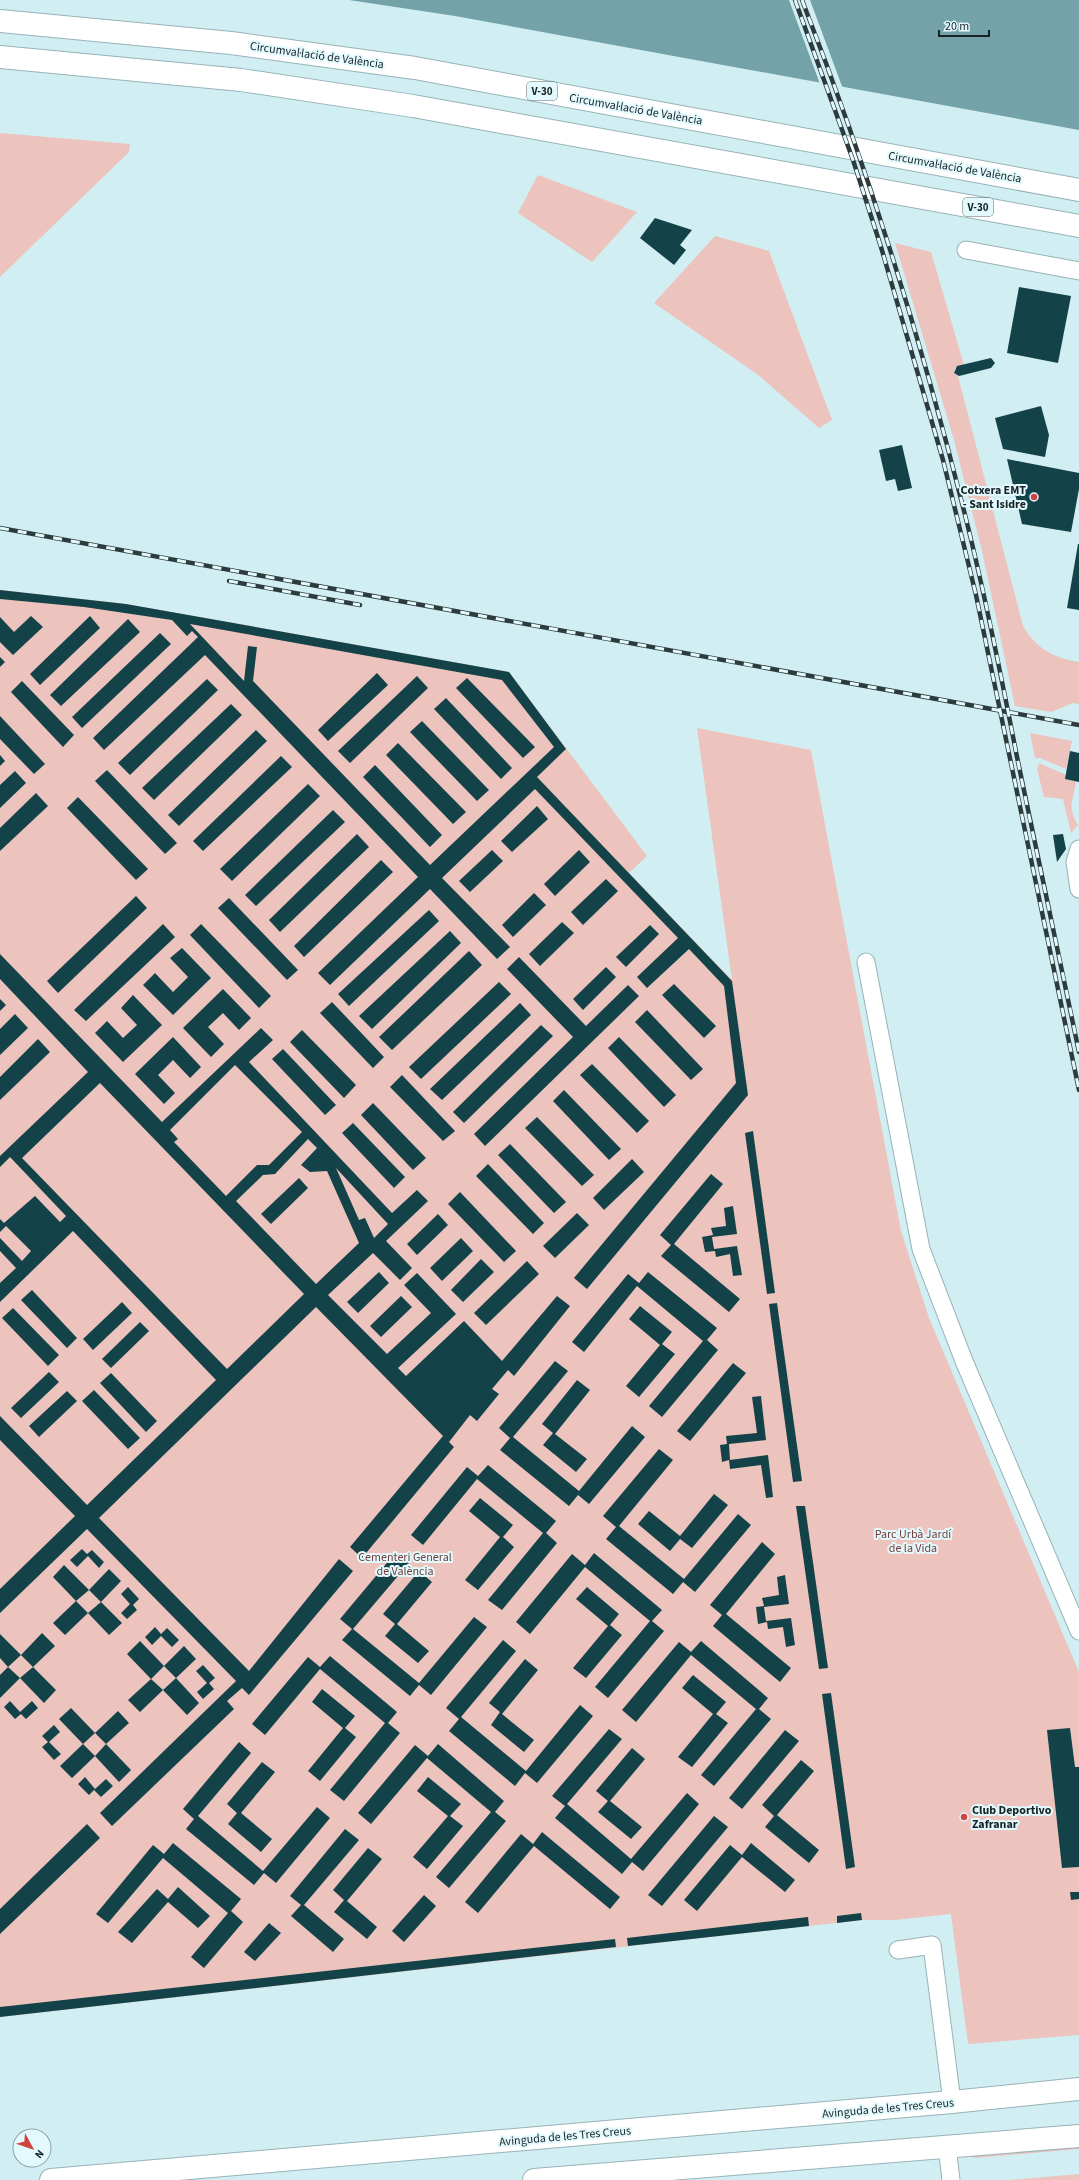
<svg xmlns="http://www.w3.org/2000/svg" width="1079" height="2180" font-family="'Source Sans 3',sans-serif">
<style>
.green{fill:#edc3be}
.water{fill:#74a2a9}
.pier{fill:#d1eef2}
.building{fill:#134248;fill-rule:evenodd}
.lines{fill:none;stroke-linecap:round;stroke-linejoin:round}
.minor-casing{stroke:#97b3b8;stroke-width:19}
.major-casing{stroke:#97b3b8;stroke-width:24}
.highway-casing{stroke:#97b3b8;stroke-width:24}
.minor{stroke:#fff;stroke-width:17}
.major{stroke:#fff;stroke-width:22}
.highway{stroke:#fff;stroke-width:22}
.rail-casing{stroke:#2e3b3d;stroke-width:4.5}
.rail{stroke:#e2fafe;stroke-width:3;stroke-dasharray:9;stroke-linecap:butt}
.poi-dot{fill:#d1433f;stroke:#e2fafe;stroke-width:1.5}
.labels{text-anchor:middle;stroke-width:4;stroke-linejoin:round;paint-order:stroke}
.shield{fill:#e2fafe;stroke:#556466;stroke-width:1}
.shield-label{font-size:11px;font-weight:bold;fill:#182325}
.street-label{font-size:12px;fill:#182325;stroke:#e2fafe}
.poi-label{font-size:12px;font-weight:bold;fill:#182325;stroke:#e2fafe;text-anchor:end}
.park-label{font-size:12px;fill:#763d39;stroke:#e2fafe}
</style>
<rect width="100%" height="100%" fill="#d1eef2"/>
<g class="green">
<path d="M0 133 130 144 129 152 0 277Z"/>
<path d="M538 175 637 212 592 262 518 213Z"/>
<path d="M715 236 769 251 832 420 819 428 757 374 654 303Z"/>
<path d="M895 243 931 252 964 365 955 368 954 373 958 376 1023 626C1036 648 1053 658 1079 662V704L1073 703 1051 712 1015 706 982 551 954 440Z"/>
<path d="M0 590 126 604 509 672 647 856 629 873 732 980 697 728 811 750 901 1231 929 1318 1079 1672V2035L968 2044 951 1914 895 1920H862L0 2017Z"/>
<path d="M1030 733 1072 741 1066 769 1040 758H1035Z"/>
<path d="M1039 763 1066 775 1065 779 1076 781C1074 800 1066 805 1078 825L1071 833 1063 799 1044 797 1037 769Z"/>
<path d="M1079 2142V2149L974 2158 970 2156 977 2151Z"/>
<path d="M1079 2174V2180H1010Z"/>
</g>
<path class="water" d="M349 0H1079V130L455 16Z"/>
<path class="pier" d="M789 0H810L843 89 820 84Z"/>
<g class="building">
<path d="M655 218 692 230 680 245 686 250 674 265 640 238Z"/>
<path d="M1019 287 1071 296 1058 363 1007 353Z"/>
<path d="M991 358 995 363 991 368 959 376 954 373 957 366Z"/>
<path d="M1041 406 1049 435 1045 457 1003 449 995 418Z"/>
<path d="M902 445 912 488 898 491 895 479 886 481 879 450Z"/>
<path d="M1007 459 1079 473V489L1071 532 1022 524Z"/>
<path d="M1078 544H1079V610L1067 608Z"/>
<path d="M0 590 126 604 509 672 566 749 537 777 732 981 748 1095 587 1289 574 1278 736 1083 724 986 689 949 647 988 637 977 678 938 535 789 442 878 510 947 497 959 430 889 330 985 318 973 418 877 205 655 104 750 93 738 198 637 192 631 187 636 172 620 84 607 0 599ZM190 624 502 680 554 747 430 865 253 681 257 647 248 646 244 681Z"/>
<path d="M31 616 43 627 13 655 0 642V617L14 632Z"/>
<path d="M90 616 100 628 40 685 30 674Z"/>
<path d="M128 619 140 632 61 706 50 695Z"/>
<path d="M160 633 171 644 82 728 72 717Z"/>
<path d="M0 657 5 662 0 667Z"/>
<path d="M377 673 388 685 328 741 318 730Z"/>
<path d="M417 676 428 688 350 763 338 751Z"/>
<path d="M467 678 535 747 523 758 456 688Z"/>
<path d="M207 679 218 690 130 775 118 763Z"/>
<path d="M22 681 74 735 63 747 11 692Z"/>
<path d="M446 698 512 768 501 779 434 709Z"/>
<path d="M231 704 242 715 154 800 142 788Z"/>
<path d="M0 716 45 764 34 774 0 739Z"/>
<path d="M422 721 489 790 477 801 410 732Z"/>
<path d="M256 730 267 741 179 826 168 815Z"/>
<path d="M398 743 466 812 453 824 386 755Z"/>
<path d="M1070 751 1079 753V782L1065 779Z"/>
<path d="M0 755 5 761 0 766Z"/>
<path d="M281 756 292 767 203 851 193 841Z"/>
<path d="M375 765 442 835 430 847 363 777Z"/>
<path d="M107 770 177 843 165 854 95 781Z"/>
<path d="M15 771 26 783 0 808V785Z"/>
<path d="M308 784 320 796 232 881 220 869Z"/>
<path d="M36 793 48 806 0 851V828Z"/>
<path d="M78 797 148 869 136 880 67 808Z"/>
<path d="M537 806 548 819 512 852 501 841Z"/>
<path d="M333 810 345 822 256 906 245 895Z"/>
<path d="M357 834 369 847 280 932 269 920Z"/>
<path d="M1063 834 1066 849 1057 862 1053 835Z"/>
<path d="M492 850 503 861 470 892 459 881Z"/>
<path d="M579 850 590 862 555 896 544 884Z"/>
<path d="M381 860 393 872 304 957 294 946Z"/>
<path d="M606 879 618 891 583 925 571 912Z"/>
<path d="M534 893 546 905 513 937 502 925Z"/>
<path d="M136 896 147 908 58 993 47 981Z"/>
<path d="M229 898 298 970 287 980 218 908Z"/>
<path d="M429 910 439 921 349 1006 338 994Z"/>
<path d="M562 922 574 933 540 966 529 954Z"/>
<path d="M163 924 175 937 86 1021 74 1010Z"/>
<path d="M201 924 271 996 259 1008 190 935Z"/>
<path d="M650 925 659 934 626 967 616 957Z"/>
<path d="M450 931 461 943 372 1029 359 1016Z"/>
<path d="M182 948 211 978 173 1015 143 985 155 973 173 992 188 977 170 958Z"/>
<path d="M469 951 482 965 392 1050 379 1037Z"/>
<path d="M0 954 162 1122 261 1028 273 1040 249 1062 392 1213 417 1190 428 1201 386 1241 412 1268 400 1280 373 1253 328 1295 387 1354 431 1313 404 1285 417 1273 456 1314 398 1368 406 1376 464 1321 502 1361 557 1296 570 1306 514 1376 508 1370 492 1389 499 1394 477 1421 470 1415 449 1442 454 1447 362 1558 350 1547 443 1436 316 1307 99 1518 249 1671 339 1559 353 1571 249 1695 242 1688 227 1701 234 1709 112 1826 100 1813 236 1681 87 1529 0 1613V1589L75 1516 0 1440V1416L87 1505 216 1380 73 1231 0 1302V1283L16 1268 0 1251V1238L22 1261 31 1251 6 1226 0 1232V1219L4 1223 35 1196 60 1222 66 1216 10 1157 0 1167V1156L88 1072 0 979ZM235 1065 302 1132 269 1165H257L226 1196 174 1142 178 1139 170 1130ZM100 1083 304 1294 227 1369 22 1158ZM308 1139 317 1148 301 1165 310 1172 327 1171 359 1243 316 1284 236 1201 263 1175 275 1174ZM336 1168 388 1224 374 1238 365 1218 359 1220Z"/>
<path d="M519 957 586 1026 628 985 639 996 485 1146 474 1134 573 1037 507 969Z"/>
<path d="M606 967 616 977 583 1010 573 999Z"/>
<path d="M499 982 511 994 421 1079 409 1067Z"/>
<path d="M674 984 716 1026 704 1038 662 995Z"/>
<path d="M223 989 251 1018 239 1030 223 1013 208 1027 224 1044 211 1057 183 1028Z"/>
<path d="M133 995 162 1025 123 1062 95 1033 107 1021 123 1038 137 1025 121 1008Z"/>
<path d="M0 999 6 1005 0 1011Z"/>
<path d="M332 1002 384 1057 373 1068 320 1013Z"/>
<path d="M520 1003 531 1015 442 1100 430 1089Z"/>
<path d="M647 1010 703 1069 691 1080 635 1022Z"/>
<path d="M15 1014 28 1028 0 1055V1029Z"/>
<path d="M541 1025 553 1036 464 1123 453 1112Z"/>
<path d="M302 1030 356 1085 344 1098 290 1042Z"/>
<path d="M173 1037 201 1067 190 1078 173 1060 158 1075 175 1093 164 1104 135 1074Z"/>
<path d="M619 1037 676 1095 664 1107 608 1048Z"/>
<path d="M38 1039 50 1052 0 1100V1077Z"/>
<path d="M283 1049 336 1105 325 1115 272 1059Z"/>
<path d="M592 1064 649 1121 637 1133 580 1075Z"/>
<path d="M402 1075 455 1131 443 1141 390 1087Z"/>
<path d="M564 1090 621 1149 609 1160 553 1101Z"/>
<path d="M373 1103 426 1158 413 1170 361 1115Z"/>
<path d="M537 1117 594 1175 582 1186 525 1128Z"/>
<path d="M353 1123 405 1177 394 1188 342 1133Z"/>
<path d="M753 1131 775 1293 767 1294 745 1133Z"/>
<path d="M510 1144 566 1202 554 1213 498 1155Z"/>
<path d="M632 1159 644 1172 604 1210 593 1198Z"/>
<path d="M488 1164 544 1223 533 1234 476 1176Z"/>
<path d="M711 1174 723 1184 674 1244 740 1299 729 1312 661 1256 671 1245 660 1235Z"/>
<path d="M299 1178 308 1188 271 1224 261 1214Z"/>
<path d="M460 1192 516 1251 504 1262 448 1204Z"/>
<path d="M733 1206 737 1234 712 1237 714 1249 737 1246 742 1275 733 1276 730 1254 716 1257 715 1251 705 1252 702 1237 713 1235 711 1228 726 1226 724 1208Z"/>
<path d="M577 1213 589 1225 555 1258 543 1246Z"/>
<path d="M438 1214 448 1225 417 1255 407 1244Z"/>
<path d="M461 1238 473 1251 442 1281 430 1268Z"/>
<path d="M481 1259 494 1272 463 1302 451 1290Z"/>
<path d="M527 1261 539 1274 486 1325 474 1313Z"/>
<path d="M379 1272 389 1283 358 1313 347 1302Z"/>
<path d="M648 1272 717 1328 707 1340 718 1350 662 1417 649 1406 703 1341 637 1286 584 1352 572 1342 628 1274 639 1283Z"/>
<path d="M32 1290 77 1338 67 1348 21 1300Z"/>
<path d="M401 1296 412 1307 381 1337 370 1326Z"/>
<path d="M122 1302 132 1313 93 1350 83 1339Z"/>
<path d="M777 1303 802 1481 793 1482 769 1304Z"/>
<path d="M640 1306 672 1332 662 1344 675 1354 639 1397 626 1386 660 1345 629 1319Z"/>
<path d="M13 1308 59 1355 48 1366 2 1318Z"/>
<path d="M140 1322 149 1331 111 1368 102 1359Z"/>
<path d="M555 1361 568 1371 513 1437 579 1491 632 1426 645 1437 589 1504 578 1495 569 1506 500 1450 510 1438 499 1428Z"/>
<path d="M733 1363 746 1373 690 1441 677 1431Z"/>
<path d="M49 1372 59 1382 21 1418 11 1408Z"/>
<path d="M111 1373 157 1421 146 1432 100 1383Z"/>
<path d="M577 1380 590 1390 555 1434 587 1459 576 1472 543 1445 553 1433 542 1424Z"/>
<path d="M94 1390 140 1438 128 1449 82 1401Z"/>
<path d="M67 1391 77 1401 39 1437 29 1426Z"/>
<path d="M761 1396 766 1440 729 1444 730 1460 768 1455 773 1497 766 1498 761 1465 730 1469 729 1460 722 1462 720 1445 727 1444 726 1436 757 1433 752 1397Z"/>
<path d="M659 1449 673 1460 619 1526 684 1579 738 1514 751 1525 695 1592 683 1582 673 1594 606 1539 616 1527 603 1516Z"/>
<path d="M488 1465 556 1521 546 1533 557 1543 502 1610 488 1600 543 1533 477 1479 423 1545 411 1535 467 1467 478 1476Z"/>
<path d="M714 1494 728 1505 692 1548 680 1539 670 1551 638 1524 649 1511 680 1536Z"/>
<path d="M480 1498 513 1525 503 1537 514 1547 478 1590 465 1580 500 1537 469 1511Z"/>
<path d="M796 1506H805L828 1668 819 1669Z"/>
<path d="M762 1542 775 1554 726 1614 791 1668 780 1682 713 1626 722 1615 710 1605Z"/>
<path d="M82 1549 87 1554 92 1550 104 1562 99 1568 88 1556 77 1567 70 1560Z"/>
<path d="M396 1552 409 1563 353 1629 419 1683 474 1617 487 1627 431 1695 419 1685 410 1696 342 1640 352 1629 340 1619Z"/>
<path d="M594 1553 662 1610 652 1621 664 1631 608 1698 595 1687 650 1621 585 1567 530 1634 516 1622 572 1554 585 1565Z"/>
<path d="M64 1565 89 1590 76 1601 88 1613 65 1635 53 1623 76 1601 53 1577Z"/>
<path d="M109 1569 121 1581 101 1602 122 1623 109 1635 88 1613 101 1602 89 1590Z"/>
<path d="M419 1571 432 1582 397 1624 429 1651 418 1663 385 1636 395 1624 383 1614Z"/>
<path d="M785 1575 789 1604 764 1607 766 1621 791 1618 795 1645 786 1647 783 1627 768 1629 767 1622 758 1624 756 1607 764 1606 762 1598 779 1595 777 1577Z"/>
<path d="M128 1587 139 1599 133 1605 137 1610 127 1619 121 1613 130 1604 121 1594Z"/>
<path d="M587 1587 619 1614 610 1625 622 1635 586 1678 573 1668 608 1626 576 1599Z"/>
<path d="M155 1627 161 1634 167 1628 179 1640 172 1647 161 1636 152 1645 145 1637Z"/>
<path d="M42 1633 55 1646 33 1667 21 1655Z"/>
<path d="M0 1634 21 1655 8 1667 20 1678 0 1698V1675L8 1667 0 1658Z"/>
<path d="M503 1640 516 1651 461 1717 526 1771 580 1705 593 1716 537 1783 525 1773 515 1786 449 1731 459 1719 446 1708Z"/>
<path d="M140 1641 164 1666 151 1679 163 1690 140 1712 128 1700 151 1679 127 1654Z"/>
<path d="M701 1641 768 1698 759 1709 771 1719 714 1786 701 1775 756 1709 691 1655 636 1722 622 1710 679 1642 691 1652Z"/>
<path d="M184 1646 196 1659 176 1678 199 1703 187 1715 163 1690 176 1678 164 1666Z"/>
<path d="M330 1656 397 1712 388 1723 400 1733 344 1801 330 1790 385 1723 320 1669 265 1735 252 1724 308 1657 320 1667Z"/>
<path d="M525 1659 538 1670 502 1714 534 1740 524 1752 491 1725 500 1712 489 1703Z"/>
<path d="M203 1665 215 1678 209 1683 214 1689 203 1699 197 1692 207 1683 196 1671Z"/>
<path d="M33 1667 56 1690 44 1703 20 1678Z"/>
<path d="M693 1675 726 1702 716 1714 728 1723 692 1767 678 1757 713 1714 682 1688Z"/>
<path d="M322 1689 355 1716 345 1728 356 1737 320 1781 308 1771 343 1728 312 1702Z"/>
<path d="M831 1693 855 1867 846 1869 822 1694Z"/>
<path d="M10 1701 20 1712 32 1701 38 1708 26 1719 21 1714 15 1719 4 1707Z"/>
<path d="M71 1708 95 1733 83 1744 59 1719Z"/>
<path d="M118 1711 129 1723 106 1744 95 1733Z"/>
<path d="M54 1725 60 1732 49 1742 61 1754 54 1760 42 1747 48 1742 42 1736Z"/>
<path d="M1070 1728 1075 1767H1079V1867L1062 1868 1047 1730Z"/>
<path d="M609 1729 622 1739 567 1804 631 1859 687 1793 699 1804 643 1871 632 1862 622 1874 555 1818 565 1806 552 1796Z"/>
<path d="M785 1730 799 1741 742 1809 729 1798Z"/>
<path d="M239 1742 251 1753 198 1816 263 1871 317 1807 330 1818 276 1883 264 1873 254 1885 186 1829 194 1819 183 1809Z"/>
<path d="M83 1744 95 1756 106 1744 131 1770 119 1782 95 1756 72 1778 60 1766Z"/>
<path d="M438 1744 504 1801 495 1812 506 1821 449 1888 436 1877 491 1812 427 1758 371 1824 358 1813 415 1745 428 1756Z"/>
<path d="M632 1748 645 1759 610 1801 642 1827 631 1839 598 1812 608 1801 596 1791Z"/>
<path d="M801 1760 814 1771 777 1815 819 1850 809 1863 765 1827 774 1816 762 1805Z"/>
<path d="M262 1762 275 1772 241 1813 272 1839 261 1852 228 1824 237 1813 227 1804Z"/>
<path d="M85 1777 95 1789 106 1779 113 1786 101 1797 94 1790 89 1795 78 1784Z"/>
<path d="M428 1777 461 1804 450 1816 463 1826 427 1869 413 1857 448 1816 417 1791Z"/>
<path d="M714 1816 728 1827 662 1906 648 1895Z"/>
<path d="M87 1824 100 1838 0 1934V1909Z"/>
<path d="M345 1829 359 1840 304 1905 344 1939 333 1952 291 1916 301 1905 290 1896Z"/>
<path d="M542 1832 620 1897 610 1909 534 1846 478 1913 465 1902 521 1834 533 1844Z"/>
<path d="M173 1843 241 1899 231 1911 243 1922 204 1968 191 1957 228 1913 163 1858 108 1923 96 1914 153 1845 164 1854Z"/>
<path d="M751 1843 795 1880 785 1892 742 1857 697 1911 684 1900 730 1845 742 1855Z"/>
<path d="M368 1848 382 1859 347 1901 377 1927 367 1939 334 1912 344 1900 333 1890Z"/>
<path d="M178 1887 210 1916 198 1928 168 1902 132 1943 118 1932 157 1889 168 1899Z"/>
<path d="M1070 1892H1079V1899L1071 1900Z"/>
<path d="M424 1895 436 1906 404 1942 392 1931Z"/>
<path d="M861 1913 862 1920 837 1923V1916Z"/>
<path d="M808 1917 809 1926 628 1946 627 1938Z"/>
<path d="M269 1923 281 1933 255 1961 244 1952Z"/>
<path d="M615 1939 616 1947 0 2017V2007Z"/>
</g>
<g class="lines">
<defs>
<g id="minor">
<path d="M966 250 1079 271"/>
<path d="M1079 849 1075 862 1079 889"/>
<path d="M866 962 921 1249 964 1361 1079 1631"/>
<path d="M898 1950 932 1945 952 2102"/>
<path d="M947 2146 951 2180"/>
</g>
<g id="major">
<path d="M51 2180 952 2102 1079 2089"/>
<path d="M534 2180 1079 2136"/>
</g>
<g id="highway">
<path d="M0 21 231 43 415 68 1079 190"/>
<path d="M0 57 241 80 413 106 1079 226"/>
</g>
</defs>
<use href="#minor" class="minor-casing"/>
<use href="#major" class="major-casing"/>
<use href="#highway" class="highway-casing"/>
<use href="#minor" class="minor"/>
<use href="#major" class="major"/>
<use href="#highway" class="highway"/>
<defs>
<g id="rail">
<path d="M795 0 853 160 881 247 943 460 976 595 1079 1090"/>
<path d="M802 0C869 172 924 348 968 527 987 604 1002 680 1017 757 1037 856 1059 954 1079 1052"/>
<path d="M0 528 1079 725"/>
<path d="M229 581 360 605"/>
</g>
</defs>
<use href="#rail" class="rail-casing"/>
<use href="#rail" class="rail"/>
</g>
<g class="poi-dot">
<circle cx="1034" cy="497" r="4"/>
<circle cx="964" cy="1817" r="4"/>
</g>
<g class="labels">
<g class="shield">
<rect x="527" y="82" width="30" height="18" rx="3"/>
<rect x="963" y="198" width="30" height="18" rx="3"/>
</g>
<g class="shield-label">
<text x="542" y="95">V-30</text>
<text x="978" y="211">V-30</text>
</g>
<g class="street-label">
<text transform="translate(317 55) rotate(8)" y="4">Circumval·lació de València</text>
<text transform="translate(636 109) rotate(10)" y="4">Circumval·lació de València</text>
<text transform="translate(955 167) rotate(10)" y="4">Circumval·lació de València</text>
<text transform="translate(888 2108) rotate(-5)" y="4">Avinguda de les Tres Creus</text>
<text transform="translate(565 2136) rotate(-5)" y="4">Avinguda de les Tres Creus</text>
</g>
<g class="poi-label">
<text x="1026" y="494">Cotxera EMT<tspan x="1026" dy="14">- Sant Isidre</tspan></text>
<text x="972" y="1814" text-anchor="start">Club Deportivo<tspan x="972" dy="14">Zafranar</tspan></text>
</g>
<g class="park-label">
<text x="913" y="1538">Parc Urbà Jardí<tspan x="913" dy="14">de la Vida</tspan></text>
<text x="405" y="1561">Cementeri General<tspan x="405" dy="14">de València</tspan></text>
</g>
</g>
<g transform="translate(32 2148) rotate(130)"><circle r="19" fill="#e2fafe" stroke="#91a4a7"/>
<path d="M0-3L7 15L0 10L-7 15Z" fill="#d1433f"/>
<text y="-6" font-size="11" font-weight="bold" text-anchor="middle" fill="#182325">N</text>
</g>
<path d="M939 30v6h50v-6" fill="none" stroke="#182325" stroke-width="2"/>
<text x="945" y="30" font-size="12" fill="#182325" stroke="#e2fafe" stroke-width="3" paint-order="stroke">20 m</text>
</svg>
